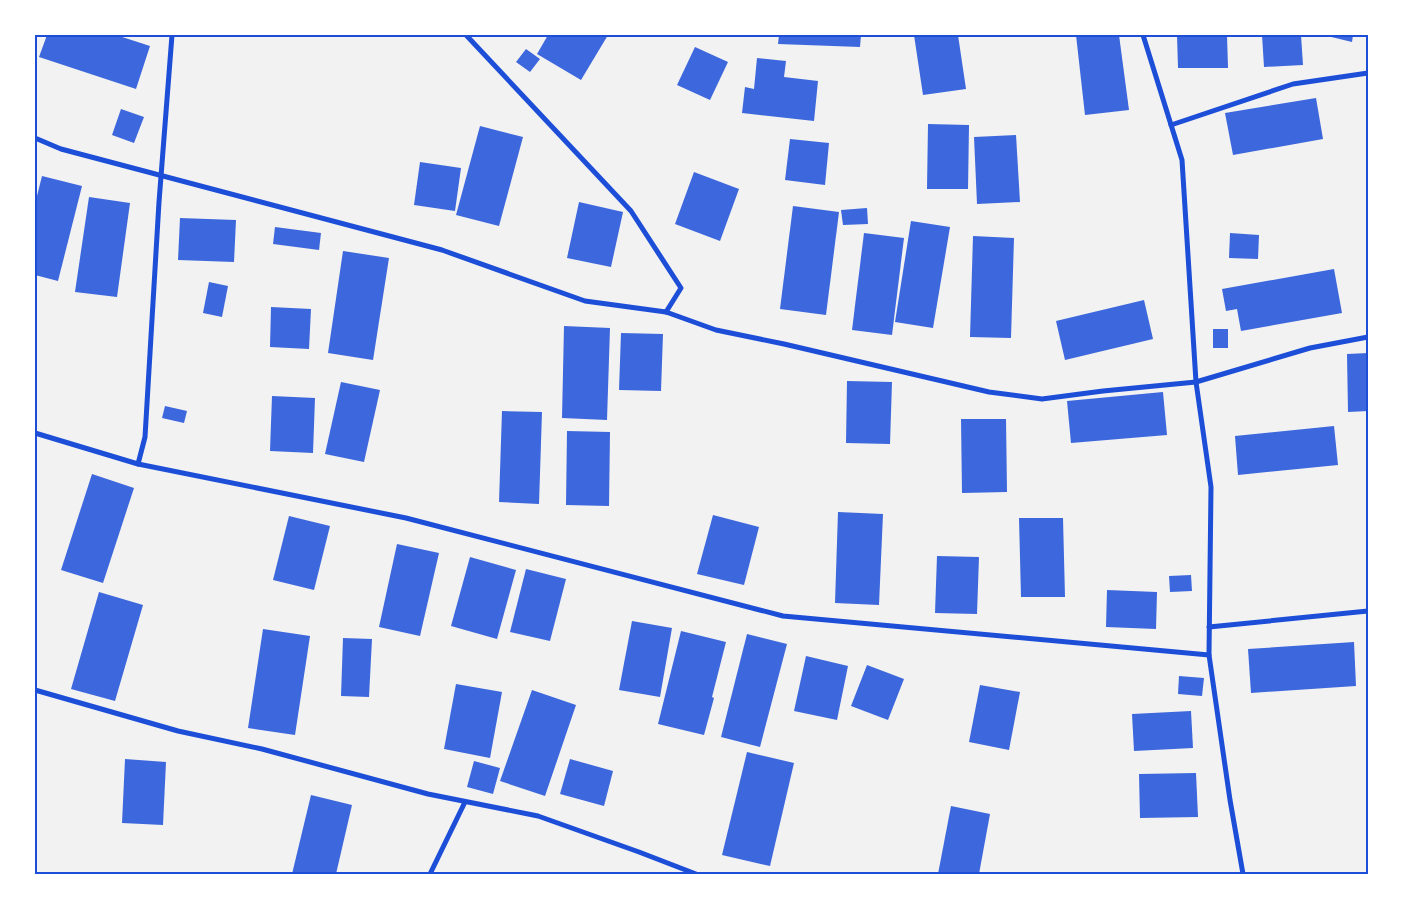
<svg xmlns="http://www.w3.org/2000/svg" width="1403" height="909" font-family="'Noto Sans',sans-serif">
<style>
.building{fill:#3d67dc}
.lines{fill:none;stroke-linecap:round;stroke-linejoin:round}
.minor{stroke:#1d4ed8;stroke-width:5}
.neatline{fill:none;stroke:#1d4ed8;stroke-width:2}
</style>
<rect width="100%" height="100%" fill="#f2f2f2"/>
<g class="building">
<path d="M47 35H116L150 46 136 89 39 57Z"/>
<path d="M548 35H608L581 80 537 54Z"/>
<path d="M779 35H861L860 47 778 44Z"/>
<path d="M914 35H958L966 89 923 95Z"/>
<path d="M1076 35H1119L1129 110 1085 115Z"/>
<path d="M1177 35H1227L1228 68H1178Z"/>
<path d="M1262 35H1301L1303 65 1264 67Z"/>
<path d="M1323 35H1353L1352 42Z"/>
<path d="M695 47 728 62 710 100 677 85Z"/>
<path d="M526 49 540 59 530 72 516 62Z"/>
<path d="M757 58 786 61 784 77 818 81 814 121 742 113 745 87 754 89Z"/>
<path d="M1316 98 1323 139 1233 155 1225 113Z"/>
<path d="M121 109 144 117 134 143 112 135Z"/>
<path d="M928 124 969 125 968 189H927Z"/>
<path d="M480 126 523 137 499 226 456 215Z"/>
<path d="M1016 135 1020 202 977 204 974 137Z"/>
<path d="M790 139 829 143 825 185 785 180Z"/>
<path d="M420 162 461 168 455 211 414 205Z"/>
<path d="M694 172 739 189 720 241 675 224Z"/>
<path d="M42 176 82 186 58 281 35 275V204Z"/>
<path d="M89 197 130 203 117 297 75 292Z"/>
<path d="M579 202 623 212 611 267 567 258Z"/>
<path d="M793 206 839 212 826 315 780 309Z"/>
<path d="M867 208 868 224 843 225 841 210Z"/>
<path d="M180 218 236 220 234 262 178 260Z"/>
<path d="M911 221 950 227 933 328 895 322Z"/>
<path d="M275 227 321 233 319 250 273 244Z"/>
<path d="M864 233 904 238 892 335 852 330Z"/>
<path d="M1230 233 1259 235 1258 259 1229 258Z"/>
<path d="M973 236 1014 238 1011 338 970 337Z"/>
<path d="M343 251 389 258 373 360 328 353Z"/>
<path d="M1334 269 1342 313 1241 331 1237 309 1226 311 1222 289Z"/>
<path d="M209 282 228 286 222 317 203 313Z"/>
<path d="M1144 300 1153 339 1065 360 1056 321Z"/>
<path d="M271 307 311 309 309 349 270 347Z"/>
<path d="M564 326 610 328 607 420 562 418Z"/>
<rect x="1213" y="329" width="15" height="19"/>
<path d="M621 333 663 334 661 391 619 390Z"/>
<path d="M1368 353V411L1348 412 1347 354Z"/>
<path d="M847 381 892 382 890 444 846 443Z"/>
<path d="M341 382 380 390 364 462 325 454Z"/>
<path d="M1163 392 1167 435 1071 443 1067 401Z"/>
<path d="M272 396 315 398 313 453 270 451Z"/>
<path d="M165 406 187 411 184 423 162 418Z"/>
<path d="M502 411 542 412 539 504 499 502Z"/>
<path d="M961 419H1006L1007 492 962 493Z"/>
<path d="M1334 426 1338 465 1238 475 1235 436Z"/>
<path d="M567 431 610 432 609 506 566 505Z"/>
<path d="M92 474 134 488 103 583 61 570Z"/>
<path d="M838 512 883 514 879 605 835 603Z"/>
<path d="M713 515 759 527 744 585 697 574Z"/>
<path d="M289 516 330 526 314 590 273 580Z"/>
<path d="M1019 518H1063L1065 597H1021Z"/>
<path d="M397 544 439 553 420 636 379 627Z"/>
<path d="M937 556 979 557 977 614 935 613Z"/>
<path d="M470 557 516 570 497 639 451 626Z"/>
<path d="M526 569 566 579 550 641 510 632Z"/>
<path d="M1191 575 1192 591 1170 592 1169 576Z"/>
<path d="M1107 590 1157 592 1156 629 1106 627Z"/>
<path d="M99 592 143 605 115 701 71 689Z"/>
<path d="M632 621 672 628 660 697 619 690Z"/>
<path d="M263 629 310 636 295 735 248 728Z"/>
<path d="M681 631 726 642 712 697 714 698 704 735 658 724Z"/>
<path d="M747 634 787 644 760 747 721 737Z"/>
<path d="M343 638 372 639 369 697 341 696Z"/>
<path d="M1354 642 1356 686 1251 693 1248 649Z"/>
<path d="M806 656 848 666 837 720 794 711Z"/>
<path d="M867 665 904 679 888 720 851 706Z"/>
<path d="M1179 676 1204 678 1202 696 1178 694Z"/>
<path d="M456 684 502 692 490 758 444 749Z"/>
<path d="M980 685 1020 692 1009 750 969 742Z"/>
<path d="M532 690 576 705 545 796 500 781Z"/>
<path d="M1191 711 1193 748 1134 751 1132 714Z"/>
<path d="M747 752 794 763 770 866 722 855Z"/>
<path d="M125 759 166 762 163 825 122 823Z"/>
<path d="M570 759 613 771 604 806 560 794Z"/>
<path d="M474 761 500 768 493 794 467 787Z"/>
<path d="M1196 773 1198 817 1140 818 1139 774Z"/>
<path d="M311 795 352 805 336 874H292Z"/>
<path d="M951 806 990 814 979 874H938Z"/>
</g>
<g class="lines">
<g class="minor">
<path d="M466 35 631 211 681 288 666 312"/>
<path d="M1143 35 1182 160 1196 382 1211 487 1209 655 1230 800 1243 874"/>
<path d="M1171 125 1293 84 1368 73"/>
<path d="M35 138 61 149 442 250 585 301 666 312 716 330 784 344 989 392 1042 399 1103 391 1196 382 1310 348 1368 337"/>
<path d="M35 433 138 464 406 518 783 616 1209 655"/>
<path d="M138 464 145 437 159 202 172 35"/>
<path d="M1209 627 1368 611"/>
<path d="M35 690 178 731 262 749 428 794 538 816 639 852 696 874"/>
<path d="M430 874 465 802"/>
</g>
</g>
<rect width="1403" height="909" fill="none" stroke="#ffffff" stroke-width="72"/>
<rect x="36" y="36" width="1331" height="837" class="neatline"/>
</svg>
